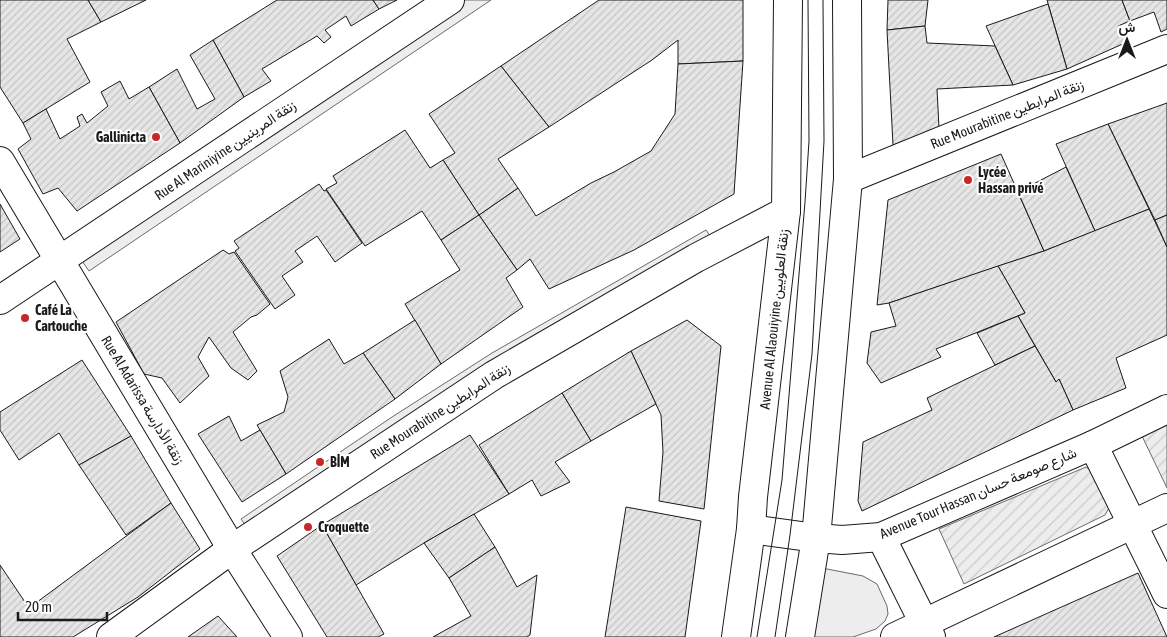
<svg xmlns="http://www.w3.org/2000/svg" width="1167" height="637" font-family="'Asap Condensed',Vazirmatn,sans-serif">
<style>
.built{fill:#ededed;stroke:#6a6a6a}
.garden{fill:url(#garden-furrows);stroke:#6a6a6a}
.building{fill:url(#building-hatch);stroke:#1a1a1a}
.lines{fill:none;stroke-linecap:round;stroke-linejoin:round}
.minor-casing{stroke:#1a1a1a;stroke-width:30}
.major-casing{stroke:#1a1a1a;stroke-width:30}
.minor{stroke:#fff;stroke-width:28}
.major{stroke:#fff;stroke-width:28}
.tram{stroke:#1a1a1a;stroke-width:1}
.poi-dot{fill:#c62828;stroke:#fff;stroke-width:2}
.labels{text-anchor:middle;stroke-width:4;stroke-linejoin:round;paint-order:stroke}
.street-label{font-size:14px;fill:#1a1a1a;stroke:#fff}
.poi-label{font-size:14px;font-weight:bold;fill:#1a1a1a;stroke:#fff;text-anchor:start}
</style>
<defs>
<pattern id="garden-furrows" width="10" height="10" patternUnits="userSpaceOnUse" patternTransform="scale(1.25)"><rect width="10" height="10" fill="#ededed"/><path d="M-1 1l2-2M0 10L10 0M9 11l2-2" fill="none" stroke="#cbcbcb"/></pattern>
<pattern id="building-hatch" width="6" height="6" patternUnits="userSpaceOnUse" patternTransform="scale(1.25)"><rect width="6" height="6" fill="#e6e6e6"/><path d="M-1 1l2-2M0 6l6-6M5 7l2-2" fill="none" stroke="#c5c5c5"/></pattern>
</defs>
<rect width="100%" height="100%" fill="#fff"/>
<g class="built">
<path d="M465 0H491L89 271 82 261Z"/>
<path d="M706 230 713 240 249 530 241 519 392 417 492 353Z"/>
<path d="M822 568 863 576 877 584 887 606 888 614 885 621 876 629 853 637H811Z"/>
</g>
<g class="garden">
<path d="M1167 423V488L1141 434Z"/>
<path d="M1086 467 1093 472 1110 506 1105 515 964 584 939 529Z"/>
</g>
<g class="building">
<path d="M0 0H88L101 22 67 39 90 82 23 123 0 87Z"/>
<path d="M88 0H146L101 22Z"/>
<path d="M277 0H373L379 9 351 26 346 16 325 30 331 37 324 43 317 36 262 69 271 81 244 97 213 40Z"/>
<path d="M373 0H397L379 9Z"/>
<path d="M599 0H743V61L678 64V40L652 60 549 127 501 66Z"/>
<path d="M888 0H928L925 26 887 30Z"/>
<path d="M1047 0H1122L1130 21 1118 26 1127 42 1067 69Z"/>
<path d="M1122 0H1167V29L1161 32 1154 12 1130 21Z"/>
<path d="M1048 4 1067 69 1013 85 986 26Z"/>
<path d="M925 26 927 43 995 46 1013 85 937 89 939 128 893 145 887 30Z"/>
<path d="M213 40 244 97 180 143 149 87 177 69 197 109 215 99 190 55Z"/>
<path d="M743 61 734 194 634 250 549 289 530 259 517 270 479 215 518 188 536 216 591 183 614 172 651 151 675 114 678 64Z"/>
<path d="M501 66 549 127 498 159 518 188 479 215 443 160 455 153 429 114Z"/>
<path d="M120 81 129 99 149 87 180 143 77 211 58 188 43 194 18 149 31 139 23 123 46 109 60 139 80 126 77 117 82 114 87 123 108 106 101 92Z"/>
<path d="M1167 103V215L1155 220 1108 124Z"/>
<path d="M1108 124 1149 209 1095 231 1056 144Z"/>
<path d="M405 130 430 168 443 160 479 215 441 240 422 211 365 246 326 189 337 183 333 176Z"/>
<path d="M1001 154 1044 251 889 303 877 305 888 200Z"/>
<path d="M1066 167 1095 231 1044 251 1018 192Z"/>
<path d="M319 184 324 191 326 190 362 243 335 262 317 236 295 251 303 262 282 276 295 295 275 309 235 251 239 248 234 241Z"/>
<path d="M0 204 20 239 0 252Z"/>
<path d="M1149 209 1167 247V335L1116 358 1126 388 1073 410 1059 379 1056 382 1018 316 1025 313 998 266 1044 251Z"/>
<path d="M479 215 517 270 506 278 523 307 441 364 405 304 460 270 441 240Z"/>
<path d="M1167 215V247L1155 220Z"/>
<path d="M223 250 229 254 234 252 270 304 257 315 251 317 233 332 257 371 248 380 231 368 209 337 198 357 209 376 180 403 162 378 144 374 116 322Z"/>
<path d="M998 266 1025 313 936 349 941 357 881 383 867 363 871 332 896 326 889 303Z"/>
<path d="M1018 316 1035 346 995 365 977 333Z"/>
<path d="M415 320 441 364 395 399 363 353Z"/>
<path d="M687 320 721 346 704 509 659 501 663 452 661 415 631 351Z"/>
<path d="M329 339 344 364 363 353 395 399 286 474 257 425 284 412 288 397 280 371Z"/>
<path d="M1035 346 1056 382 1059 379 1073 410 862 511 858 501 863 442 932 410 927 398Z"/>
<path d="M631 351 656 404 591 441 562 393Z"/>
<path d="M82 360 131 436 79 465 59 433 19 460 0 430V412Z"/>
<path d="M562 393 591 441 555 462 570 482 541 496 532 480 509 494 479 445Z"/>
<path d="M229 416 241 441 260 430 286 474 242 502 198 434Z"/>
<path d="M470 435 509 494 424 543 356 585 322 525Z"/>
<path d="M131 436 171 503 126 535 79 465Z"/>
<path d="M171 503 200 549 138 597 73 637H0V565L29 608Z"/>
<path d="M626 507 701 521 685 637H605Z"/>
<path d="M474 514 495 547 449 578 424 543Z"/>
<path d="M322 525 384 634 378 637H327L277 556Z"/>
<path d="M495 547 517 587 537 575 530 635 527 637H433L471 616 449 578Z"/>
<path d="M1138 573 1167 637H994Z"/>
<path d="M218 616 237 637H188Z"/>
</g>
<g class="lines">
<defs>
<g id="minor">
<path d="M0 161 232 549 288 637"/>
<path d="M848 179 1167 49"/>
<path d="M0 300 450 0"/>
<path d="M1093 445 1167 594"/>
<path d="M751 529 816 538 842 540 881 537 1093 445 1167 409"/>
<path d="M881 537 931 637"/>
<path d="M111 637 232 549 494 375 696 258 786 211"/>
<path d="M895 637 1167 508"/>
</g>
<g id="major">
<path d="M736 637 751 529 753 497 786 211 788 0"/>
<path d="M800 637 816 538 848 179 847 0"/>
</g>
</defs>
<use href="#minor" class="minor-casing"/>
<use href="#major" class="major-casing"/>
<use href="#minor" class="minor"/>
<use href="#major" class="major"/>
<g class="tram">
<path d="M757 637 782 480 805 202 809 141 808 0"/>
<path d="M775 637 790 535 812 354 824 141 823 0"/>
</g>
</g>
<g class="poi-dot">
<circle cx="156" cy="137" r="5"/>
<circle cx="968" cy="180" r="5"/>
<circle cx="25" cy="318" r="5"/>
<circle cx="320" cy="462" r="5"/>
<circle cx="308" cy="527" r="5"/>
</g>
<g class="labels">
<g class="street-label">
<text transform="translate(1007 114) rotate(-22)" y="5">Rue Mourabitine زنقة المرابطين</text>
<text transform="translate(225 150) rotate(-34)" y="5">Rue Al Mariniyine زنقة المرينيين</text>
<text transform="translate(774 319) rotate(-84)" y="5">Avenue Al Alaouiyine زنقة العلويين</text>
<text transform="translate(143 400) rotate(59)" y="5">Rue Al Adarissa زنقة الأدارسة</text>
<text transform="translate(440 411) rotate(-33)" y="5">Rue Mourabitine زنقة المرابطين</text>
<text transform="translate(978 493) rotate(-23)" y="5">Avenue Tour Hassan شارع صومعة حسان</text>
</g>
<g class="poi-label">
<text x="146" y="142" text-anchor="end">Gallinicta</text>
<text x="978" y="177">Lycée<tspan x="978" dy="16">Hassan privé</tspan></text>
<text x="35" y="315">Café La<tspan x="35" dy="16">Cartouche</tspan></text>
<text x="330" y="467">BİM</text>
<text x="318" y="532">Croquette</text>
</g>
</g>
<g transform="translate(1127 40)" stroke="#ffffff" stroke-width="4" paint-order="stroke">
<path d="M0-4L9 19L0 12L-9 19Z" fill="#1a1a1a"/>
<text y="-8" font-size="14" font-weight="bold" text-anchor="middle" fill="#1a1a1a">ش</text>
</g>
<path d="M18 612v8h89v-8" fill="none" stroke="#1a1a1a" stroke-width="2.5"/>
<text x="25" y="612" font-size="15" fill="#1a1a1a" stroke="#ffffff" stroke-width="4" paint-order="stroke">20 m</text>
</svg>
